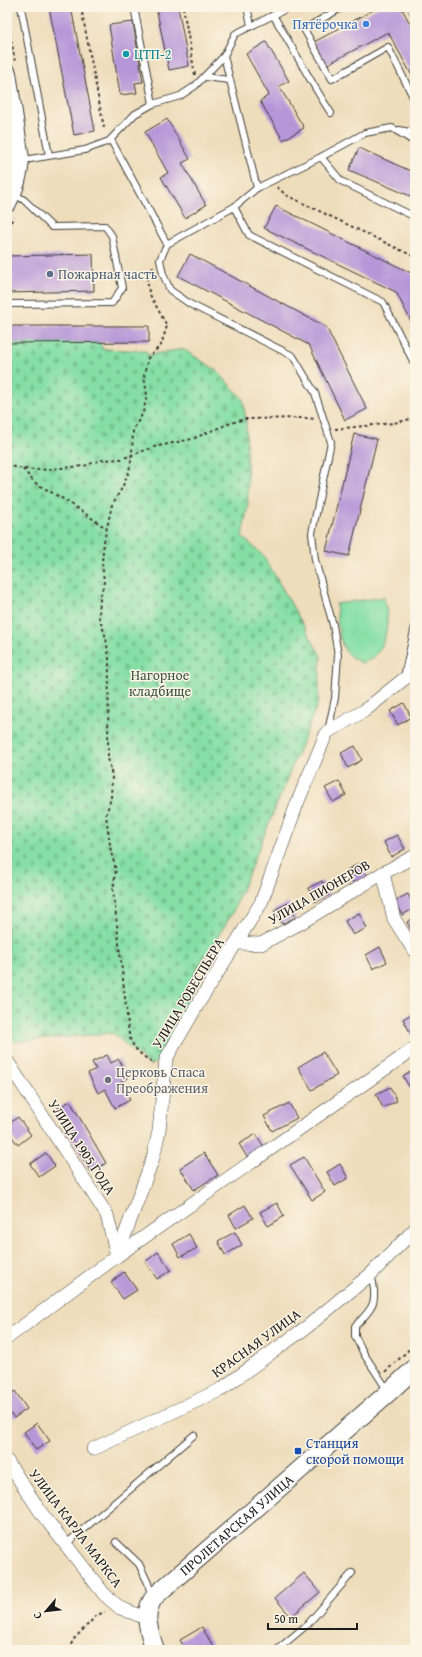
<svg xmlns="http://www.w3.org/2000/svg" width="422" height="1657" font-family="'Gentium Book Plus',serif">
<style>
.green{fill:#85dfa5;stroke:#507e60}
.cemetery{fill:url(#cemetery-stones);stroke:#507e60}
.building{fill:#b596d8}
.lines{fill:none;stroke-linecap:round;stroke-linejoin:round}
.lane-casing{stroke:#3c3934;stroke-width:8}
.street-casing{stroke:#3c3934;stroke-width:14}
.secondary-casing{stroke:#3c3934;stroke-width:20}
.path{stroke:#3c3934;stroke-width:2;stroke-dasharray:3 3;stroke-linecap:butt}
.lane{stroke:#fff;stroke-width:6}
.street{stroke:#fff;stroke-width:13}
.secondary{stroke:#fff;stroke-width:18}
.shop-dot{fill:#3f7fe0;stroke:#fcf5e5;stroke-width:1.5}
.culture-dot{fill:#0f9aa8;stroke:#fcf5e5;stroke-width:1.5}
.service-dot{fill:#5c6f8a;stroke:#fcf5e5;stroke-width:1.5}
.worship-dot{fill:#6b7280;stroke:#fcf5e5;stroke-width:1.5}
.transit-dot{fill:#1a4fb4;stroke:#fcf5e5;stroke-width:1.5}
.labels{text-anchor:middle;stroke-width:3;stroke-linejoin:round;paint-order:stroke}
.shop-label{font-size:14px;fill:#366cbe;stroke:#fcf5e5;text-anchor:end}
.culture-label{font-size:14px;fill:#0d838f;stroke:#fcf5e5;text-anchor:start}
.service-label{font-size:14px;fill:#4e5e75;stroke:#fcf5e5;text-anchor:start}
.park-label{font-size:14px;fill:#3c5645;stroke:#fcf5e5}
.street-label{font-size:14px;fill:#1c1c1c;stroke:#fcf5e5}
.worship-label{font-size:14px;fill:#5b616d;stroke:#fcf5e5;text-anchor:start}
.transit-label{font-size:14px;fill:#164399;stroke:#fcf5e5;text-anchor:start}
</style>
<defs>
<pattern id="cemetery-stones" width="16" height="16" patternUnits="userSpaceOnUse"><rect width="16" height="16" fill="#85dfa5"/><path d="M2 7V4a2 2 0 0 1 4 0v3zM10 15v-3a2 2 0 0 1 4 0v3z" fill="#72bf8d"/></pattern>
</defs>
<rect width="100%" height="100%" fill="#fcf5e5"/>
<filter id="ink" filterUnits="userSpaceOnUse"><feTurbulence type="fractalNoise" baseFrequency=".025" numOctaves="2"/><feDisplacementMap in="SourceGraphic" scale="8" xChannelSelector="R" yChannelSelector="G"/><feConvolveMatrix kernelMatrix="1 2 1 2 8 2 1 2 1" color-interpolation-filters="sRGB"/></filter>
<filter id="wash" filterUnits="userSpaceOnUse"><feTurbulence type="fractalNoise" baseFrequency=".012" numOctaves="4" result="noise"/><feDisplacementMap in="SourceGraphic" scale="16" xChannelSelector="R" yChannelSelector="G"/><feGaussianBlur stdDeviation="0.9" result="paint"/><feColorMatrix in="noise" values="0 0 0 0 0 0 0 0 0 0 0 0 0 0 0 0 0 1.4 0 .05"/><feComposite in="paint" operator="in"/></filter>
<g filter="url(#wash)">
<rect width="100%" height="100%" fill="#edb"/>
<path class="green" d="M384 597C385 605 388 615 387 623 386 640 379 659 361 663 358 660 353 659 350 656 337 645 338 619 336 604Z"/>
<path class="cemetery" d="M100 342 102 349 146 351 149 355 183 349 216 370 243 399 246 421 248 505 242 537 263 555 321 656 318 703 232 914 193 976 198 980 156 1063 149 1065 113 1033 11 1042 7 1021V343Z"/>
<g id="blocks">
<g class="building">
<path d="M49 7H71L95 131 74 135Z"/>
<path d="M156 7H178L189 66 169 70Z"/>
<path d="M379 7H401L415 33V81L388 32 326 65 314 42Z"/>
<path d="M133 22 143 82 135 83 137 93 120 95 109 25Z"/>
<path d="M266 42 289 81 279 86 304 128 283 140 260 101 269 95 246 54Z"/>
<path d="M167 119 190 159 182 163 206 205 185 218 161 177 168 173 145 132Z"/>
<path d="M359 148 415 173V198L349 170Z"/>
<path d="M276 206 415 275V329L396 292 264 228Z"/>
<path d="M93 254 94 291 7 293V256Z"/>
<path d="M190 254 326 327 367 409 345 420 309 345 178 276Z"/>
<path d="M7 326H149V342L7 343Z"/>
<path d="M354 434 377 439 349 556 326 551Z"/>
<path d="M404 703 411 717 398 725 390 711Z"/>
<path d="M355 746 362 760 348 768 341 753Z"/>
<path d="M339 781 346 795 333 802 325 788Z"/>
<path d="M397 835 405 849 391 857 384 842Z"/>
<path d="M360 863 368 877 354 884 347 870Z"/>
<path d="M322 881 329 895 315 902 308 888Z"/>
<path d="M408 894 415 908 402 915 394 901Z"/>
<path d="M288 903 296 917 282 924 274 910Z"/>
<path d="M359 913 367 928 353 935 345 921Z"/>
<path d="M415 917V935L414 936 407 922Z"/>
<path d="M380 947 387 962 373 969 366 955Z"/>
<path d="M415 1012V1034L412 1036 403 1019Z"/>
<path d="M323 1052 337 1075 312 1090 298 1067Z"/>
<path d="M107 1055 111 1063 119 1059 128 1078 121 1082 130 1100 115 1108 105 1089 98 1093 88 1073 96 1069 92 1062Z"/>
<path d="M415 1069V1097L403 1076Z"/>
<path d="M390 1087 397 1101 383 1108 376 1094Z"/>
<path d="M70 1101 106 1163 91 1172 55 1110Z"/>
<path d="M289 1103 297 1118 272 1131 264 1116Z"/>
<path d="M18 1117 31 1135 18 1145 7 1130V1125Z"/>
<path d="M256 1134 264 1147 247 1157 239 1144Z"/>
<path d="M46 1153 55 1166 39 1177 30 1164Z"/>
<path d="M204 1153 218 1175 194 1190 180 1168Z"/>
<path d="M304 1157 325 1192 312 1200 290 1165Z"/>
<path d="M340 1164 348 1178 335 1186 327 1172Z"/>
<path d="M277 1203 284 1216 268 1226 260 1212Z"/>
<path d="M245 1205 253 1218 236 1228 229 1215Z"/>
<path d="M235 1232 242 1245 225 1255 218 1241Z"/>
<path d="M189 1234 197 1248 180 1257 173 1244Z"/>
<path d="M158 1252 171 1270 157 1279 145 1262Z"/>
<path d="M124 1272 137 1290 123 1299 111 1282Z"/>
<path d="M15 1391 27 1409 14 1418 7 1409V1397Z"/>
<path d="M37 1423 50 1441 36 1450 24 1432Z"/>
<path d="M304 1573 320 1592 291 1617 275 1598Z"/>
<path d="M202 1627 215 1650H186L180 1640Z"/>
</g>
</g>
</g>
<g filter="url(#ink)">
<use href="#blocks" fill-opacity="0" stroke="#3c3934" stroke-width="1"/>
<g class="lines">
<defs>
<g id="lane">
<path d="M21 7 49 155"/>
<path d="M134 7 153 104"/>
<path d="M247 7 251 25"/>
<path d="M343 7 304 29 332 79 388 47 415 101"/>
<path d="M273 15C293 48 310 81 331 113"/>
<path d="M224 56 257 188"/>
<path d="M205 77 229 80"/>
<path d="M399 130 415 133"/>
<path d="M111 140 167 244"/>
<path d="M321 157 341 181 415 217"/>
<path d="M22 159H30L85 150 109 141 135 114 153 104 180 96 195 86 224 56 235 34 290 7"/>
<path d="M234 207 249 235 383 302 415 365"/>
<path d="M7 304 112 303 122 288 112 236 105 226 52 227 24 200 14 194"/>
<path d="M404 677 415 626"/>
<path d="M328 731 335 698 338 655 333 625 315 560 312 533 331 442 315 393 293 356 190 304 170 290 163 274 160 260 167 244 234 207 257 188 321 157 365 133 392 128 415 142"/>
<path d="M371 1274C378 1301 375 1307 355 1326V1336L364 1354 388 1391"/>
<path d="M116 1542 139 1564 148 1583 151 1595"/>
<path d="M66 1544 194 1435"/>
<path d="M277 1650 308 1624 352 1573"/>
</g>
<g id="street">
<path d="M414 7 415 9"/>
<path d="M383 873 394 919 415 952"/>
<path d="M237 943 261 944 302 922 383 873 415 856"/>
<path d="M7 1061 107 1215 117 1256"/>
<path d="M117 1256 153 1158 159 1131 166 1059 199 1002 261 903 298 801 327 732 364 711 404 679 415 672"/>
<path d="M7 1338 117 1256 415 1048"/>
<path d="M93 1449 220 1390 308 1326 371 1274 415 1229"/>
<path d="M7 1461 42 1514 104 1594 120 1608 146 1618"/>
</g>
<g id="secondary">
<path d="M7 73 20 159C19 175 15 189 7 203"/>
<path id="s1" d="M155 1650C149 1631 141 1612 156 1595L389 1392 415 1368"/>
</g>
</defs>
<use href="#lane" class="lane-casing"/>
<use href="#street" class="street-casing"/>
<use href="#secondary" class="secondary-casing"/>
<g class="path">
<path d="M81 7 104 128"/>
<path d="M183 7 195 75"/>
<path d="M7 17 15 61"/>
<path d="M277 187 286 195 415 257"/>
<path d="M7 227 14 217"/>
<path d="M153 267 147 277 149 293 167 326 161 345 148 358 144 376 147 395 143 413 133 430 132 455 129 471 122 488 112 505 104 541 102 562 104 582 100 599 99 617 106 638 109 659 108 746V758L112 776 111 798 106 815 111 852 116 870 113 889 129 1034C131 1048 143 1056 154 1064"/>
<path d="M335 429 394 423 415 418"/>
<path d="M7 465 23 469 39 470 84 466 101 460 121 459 154 447 192 439 228 424 245 419 305 418 315 419"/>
<path d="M23 469 34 482 68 502 106 528"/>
<path d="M385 1372 415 1344"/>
<path d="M68 1650 74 1639 97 1615 105 1612"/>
</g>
<use href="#lane" class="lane"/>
<use href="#street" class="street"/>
<use href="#secondary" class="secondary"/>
</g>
</g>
<circle class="shop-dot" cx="366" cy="24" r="4"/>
<circle class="culture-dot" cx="126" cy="54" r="4"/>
<circle class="service-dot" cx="50" cy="274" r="4"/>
<circle class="worship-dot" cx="108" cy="1080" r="4"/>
<rect class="transit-dot" x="294" y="1447" width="8" height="8" rx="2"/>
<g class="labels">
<g class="shop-label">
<text x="358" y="29">Пятёрочка</text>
</g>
<g class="culture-label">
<text x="134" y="59">ЦТП-2</text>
</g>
<g class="service-label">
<text x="58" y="279">Пожарная часть</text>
</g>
<g class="park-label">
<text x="160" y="680">Нагорное<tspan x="160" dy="16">кладбище</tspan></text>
</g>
<g class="street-label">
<text transform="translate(319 892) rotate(-30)" y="5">УЛИЦА ПИОНЕРОВ</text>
<text transform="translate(188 993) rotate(-59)" y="5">УЛИЦА РОБЕСПЬЕРА</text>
<text transform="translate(82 1147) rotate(57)" y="5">УЛИЦА 1905 ГОДА</text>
<text transform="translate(256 1343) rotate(-36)" y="5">КРАСНАЯ УЛИЦА</text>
<text dy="5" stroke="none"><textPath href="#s1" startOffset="165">ПРОЛЕТАРСКАЯ УЛИЦА</textPath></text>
<text transform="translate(76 1528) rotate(53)" y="5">УЛИЦА КАРЛА МАРКСА</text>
</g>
<g class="worship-label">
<text x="116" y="1077">Церковь Спаса<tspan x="116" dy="16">Преображения</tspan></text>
</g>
<g class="transit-label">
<text x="306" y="1448">Станция<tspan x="306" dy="16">скорой помощи</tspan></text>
</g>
</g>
<rect width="422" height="1657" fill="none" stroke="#fcf5e5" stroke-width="24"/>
<g transform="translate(46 1611) rotate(242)" stroke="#fcf5e5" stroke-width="3" paint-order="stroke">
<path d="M0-3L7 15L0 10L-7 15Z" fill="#1c1c1c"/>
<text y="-6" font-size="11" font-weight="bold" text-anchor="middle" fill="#1c1c1c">С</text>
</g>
<path d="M268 1623v6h89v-6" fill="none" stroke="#1c1c1c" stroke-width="2"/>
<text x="274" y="1623" font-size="12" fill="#1c1c1c" stroke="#fcf5e5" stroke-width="3" paint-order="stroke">50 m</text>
</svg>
